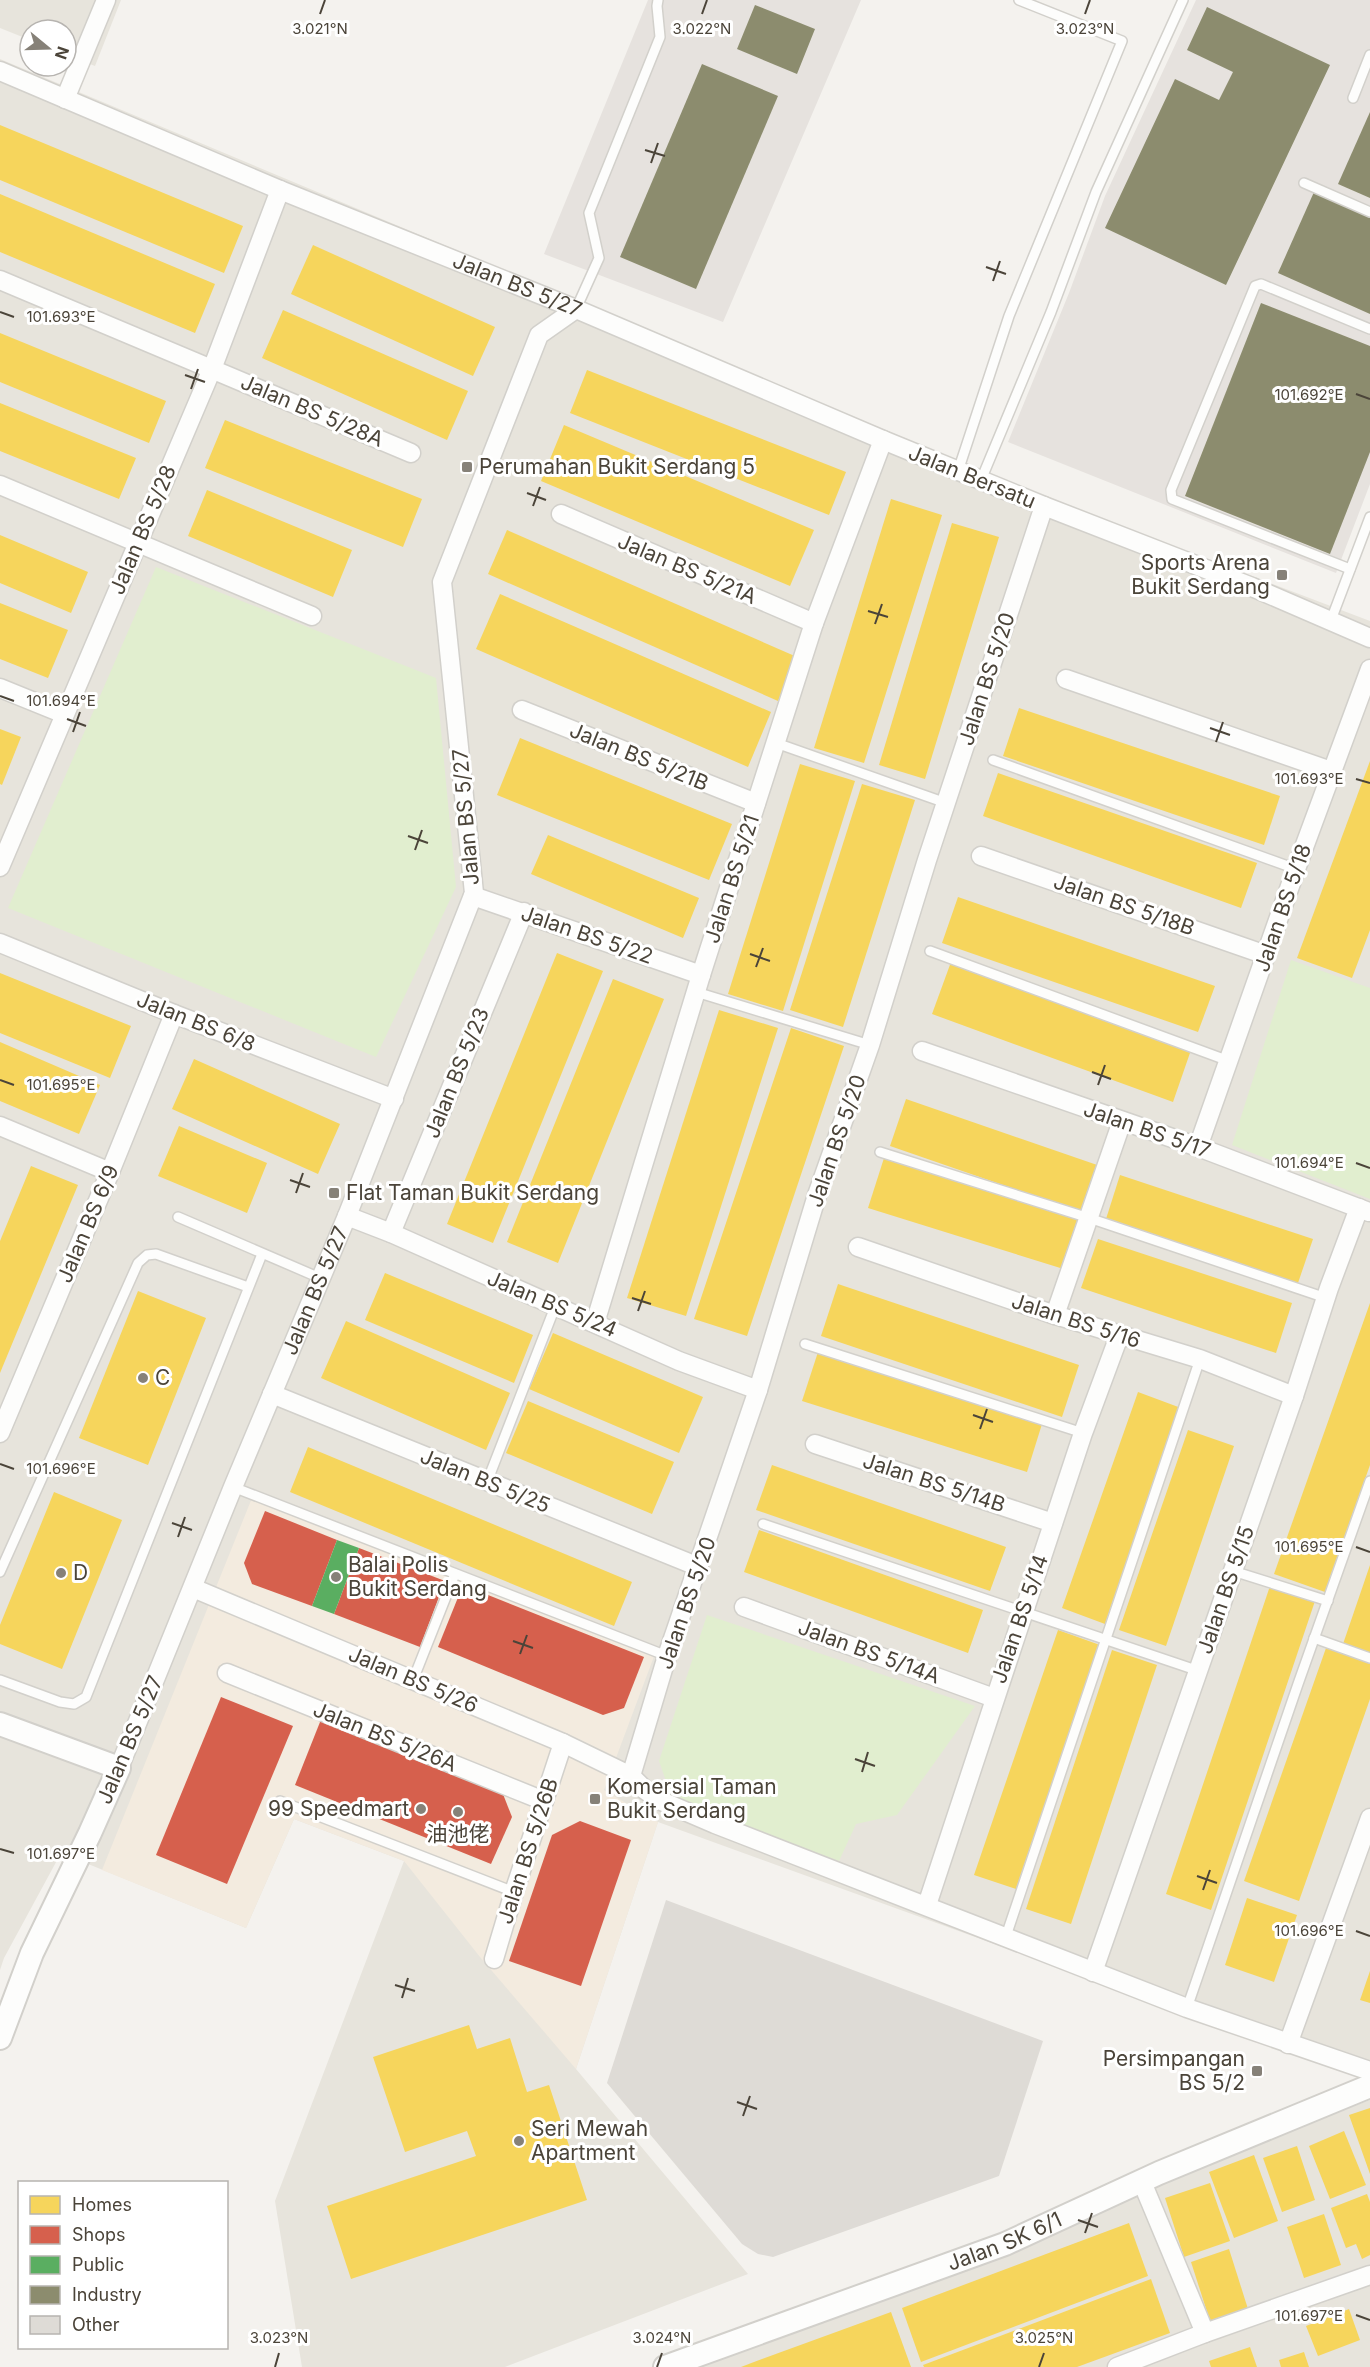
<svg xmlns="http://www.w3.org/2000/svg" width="1370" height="2367" font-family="Inter,'Noto Sans SC',sans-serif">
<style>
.residential{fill:#e7e4dc}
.commercial{fill:#f3ebdf}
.industrial{fill:#e6e2de}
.green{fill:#e1eecf}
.homes{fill:#f6d55c}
.shops{fill:#d6604d}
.public{fill:#5aae61}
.industry{fill:#8c8c6e}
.building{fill:#dedbd6}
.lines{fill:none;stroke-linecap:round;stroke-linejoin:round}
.service-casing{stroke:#d2d0cb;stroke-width:12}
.minor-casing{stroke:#d2d0cb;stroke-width:21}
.tertiary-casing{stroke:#d2d0cb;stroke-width:26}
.service{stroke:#fdfdfc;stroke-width:9}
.minor{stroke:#fdfdfc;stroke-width:18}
.tertiary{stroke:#fdfdfc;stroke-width:22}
.ticks{fill:none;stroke:#4b4439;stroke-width:2}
.poi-dot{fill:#868178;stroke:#fff;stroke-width:2}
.labels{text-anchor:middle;stroke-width:6;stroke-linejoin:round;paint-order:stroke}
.street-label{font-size:21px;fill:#4b4439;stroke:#fff}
.poi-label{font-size:21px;fill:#4b4439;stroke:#fff;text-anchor:start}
.ticks-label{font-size:15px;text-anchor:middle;fill:#4b4439;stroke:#fff;stroke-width:6;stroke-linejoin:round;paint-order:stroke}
</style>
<rect width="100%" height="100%" fill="#f4f2ee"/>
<g class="residential">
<path d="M0 0H121L95 66 66 55V30H30V40L0 28Z"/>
<path d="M0 59 1060 503 1370 621V2080L658 1822 576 2069 748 2274 505 2367H302L275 2201 404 1861 294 1819 246 1928 61 1853 4 1958 0 1970Z"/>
<path d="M1370 2100V2367H680Z"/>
</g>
<path class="commercial" d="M254 1493 656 1651 604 1790 658 1822 576 2069 480 1957 404 1861 294 1819 246 1928 102 1870Z"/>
<g class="industrial">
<path d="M648 0H861L723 322 544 254Z"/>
<path d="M1196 0H1370V484L1336 573 1008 442 1069 293 1105 196Z"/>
</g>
<g class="green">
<path d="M156 567 436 678 456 887 376 1057 8 908Z"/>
<path d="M1291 960 1370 988V1199L1232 1145Z"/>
<path d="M707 1615 975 1706 897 1815 856 1824 839 1861 673 1801 659 1761Z"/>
</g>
<g class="homes">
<path d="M0 125 243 226 224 273 0 180Z"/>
<path d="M0 194 215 284 195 333 0 252Z"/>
<path d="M313 245 495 327 473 376 291 294Z"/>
<path d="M283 310 468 391 447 440 262 358Z"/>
<path d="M0 333 166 401 149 443 0 382Z"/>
<path d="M587 370 846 472 829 515 570 413Z"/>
<path d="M0 403 136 458 119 499 0 451Z"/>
<path d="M225 420 422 499 403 547 205 468Z"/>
<path d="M564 425 814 530 790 586 541 481Z"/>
<path d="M207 490 352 550 333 597 188 536Z"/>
<path d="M891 499 942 515 864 763 814 748Z"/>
<path d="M952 523 999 537 925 779 879 765Z"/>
<path d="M507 530 797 657 778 701 488 574Z"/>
<path d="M0 535 88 572 71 613 0 583Z"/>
<path d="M500 594 771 712 748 767 476 649Z"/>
<path d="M0 603 68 630 48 678 0 659Z"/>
<path d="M1019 708 1280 796 1264 845 1003 756Z"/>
<path d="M0 729 21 737 2 785 0 784Z"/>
<path d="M520 738 732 824 709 880 497 795Z"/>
<path d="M1370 761V930L1352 978 1297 958Z"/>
<path d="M800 764 855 781 783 1011 728 994Z"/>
<path d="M998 773 1257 863 1241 908 983 816Z"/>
<path d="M862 784 915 800 843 1027 790 1010Z"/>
<path d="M548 835 699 898 683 938 531 874Z"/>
<path d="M958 897 1215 986 1198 1032 942 943Z"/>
<path d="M557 953 603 971 493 1243 447 1224Z"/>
<path d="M951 962 1191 1050 1173 1102 932 1014Z"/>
<path d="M0 973 131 1026 110 1078 0 1033Z"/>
<path d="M613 979 664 999 558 1263 507 1242Z"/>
<path d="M719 1010 778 1028 686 1316 627 1298Z"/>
<path d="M791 1028 844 1046 747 1336 694 1319Z"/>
<path d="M0 1042 100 1085 79 1134 0 1101Z"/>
<path d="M194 1059 340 1124 318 1174 172 1109Z"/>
<path d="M906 1099 1103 1167 1087 1214 890 1146Z"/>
<path d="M179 1126 267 1163 247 1213 158 1176Z"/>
<path d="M884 1158 1085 1222 1070 1271 868 1208Z"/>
<path d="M31 1166 78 1185 0 1373V1241Z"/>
<path d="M1120 1175 1313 1239 1298 1283 1106 1219Z"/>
<path d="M1098 1239 1292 1303 1276 1353 1081 1288Z"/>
<path d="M385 1273 533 1335 514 1383 365 1320Z"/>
<path d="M838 1284 1079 1365 1062 1417 821 1336Z"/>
<path d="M138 1291 206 1318 148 1465 79 1438Z"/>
<path d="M1370 1303V1465L1325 1592 1274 1574Z"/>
<path d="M346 1321 510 1393 486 1450 321 1378Z"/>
<path d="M553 1333 703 1397 679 1453 529 1389Z"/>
<path d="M818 1352 1042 1424 1027 1472 802 1401Z"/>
<path d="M1138 1392 1181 1408 1105 1624 1062 1608Z"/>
<path d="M528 1401 674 1462 652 1514 506 1453Z"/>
<path d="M1188 1430 1234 1446 1166 1646 1119 1630Z"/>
<path d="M308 1447 632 1582 614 1626 290 1492Z"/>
<path d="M772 1465 1006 1547 990 1591 756 1510Z"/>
<path d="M54 1492 122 1520 62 1669 0 1644V1625Z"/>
<path d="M759 1530 983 1610 968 1653 744 1572Z"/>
<path d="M1370 1565V1653L1343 1644Z"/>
<path d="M1270 1586 1315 1601 1211 1910 1166 1894Z"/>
<path d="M1058 1630 1100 1645 1016 1889 974 1875Z"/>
<path d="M1326 1648 1370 1663V1699L1299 1901 1244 1881Z"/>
<path d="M1112 1650 1157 1665 1071 1924 1026 1909Z"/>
<path d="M1247 1898 1297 1915 1274 1982 1225 1965Z"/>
<path d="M1370 1971V2003L1360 2000Z"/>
<path d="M469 2025 477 2049 510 2038 527 2092 549 2085 587 2200 351 2279 327 2206 476 2156 467 2131 405 2152 373 2057Z"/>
<path d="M1370 2108V2174L1349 2115Z"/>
<path d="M1344 2131 1366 2185 1330 2199 1309 2146Z"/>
<path d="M1297 2146 1315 2200 1282 2212 1263 2158Z"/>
<path d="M1254 2155 1278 2221 1234 2238 1209 2172Z"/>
<path d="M1210 2183 1230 2241 1184 2257 1165 2198Z"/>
<path d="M1367 2194 1370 2202V2255L1362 2259 1356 2244 1346 2248 1331 2208Z"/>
<path d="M1324 2214 1341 2265 1304 2278 1287 2227Z"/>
<path d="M1129 2223 1148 2276 921 2362 902 2308Z"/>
<path d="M1229 2249 1248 2309 1210 2321 1191 2262Z"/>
<path d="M1151 2279 1170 2333 1077 2367H924L923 2365Z"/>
<path d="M1349 2309 1360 2340 1318 2356 1306 2326Z"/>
<path d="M891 2312 911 2367H741L754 2362Z"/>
<path d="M1250 2347 1257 2367H1211L1209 2361Z"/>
<path d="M1304 2352 1309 2367H1281L1279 2360Z"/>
</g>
<g class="shops">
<path d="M265 1511 337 1540 312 1606 252 1584 244 1563Z"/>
<path d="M359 1548 445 1581 420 1647 334 1614Z"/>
<path d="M463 1585 644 1657 624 1708 603 1715 438 1647Z"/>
<path d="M221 1697 293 1726 227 1884 156 1855Z"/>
<path d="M322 1717 501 1789 512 1817 491 1864 295 1785Z"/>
<path d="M580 1821 631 1840 581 1986 509 1961 552 1835Z"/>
</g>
<path class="public" d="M337 1540 359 1548 334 1614 312 1606Z"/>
<g class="industry">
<path d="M755 5 815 29 797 74 737 49Z"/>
<path d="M1207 7 1330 65 1226 285 1105 228 1175 79 1219 100 1233 72 1187 50Z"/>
<path d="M702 64 778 96 696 289 620 257Z"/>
<path d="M1370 112V198L1338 184Z"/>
<path d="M1314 192 1370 216V314L1278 273Z"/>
<path d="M1261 303 1370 346V452L1330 554 1185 496Z"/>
</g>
<path class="building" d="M666 1900 1043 2041 999 2176 773 2257 758 2254 742 2244 607 2083Z"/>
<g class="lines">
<defs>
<g id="service">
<path d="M1353 98 1370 55"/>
<path d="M1304 183 1370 212"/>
<path d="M576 309 599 258 589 213 660 37 657 6 658 0"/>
<path d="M958 471 1009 316 1122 41 1019 0"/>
<path d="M981 480 1051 312 1096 192 1183 0"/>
<path d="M1350 569 1172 499 1171 490 1255 286 1261 284 1370 329"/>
<path d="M1331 620 1370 517"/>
<path d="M776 743 946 803"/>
<path d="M993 760 1296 869"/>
<path d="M930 951 1229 1061"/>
<path d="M696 992 870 1045"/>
<path d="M880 1152 1089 1218 1326 1298"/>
<path d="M178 1217 320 1278"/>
<path d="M805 1344 1083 1433"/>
<path d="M487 1482 555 1307"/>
<path d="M233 1487 667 1656"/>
<path d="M763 1524 1199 1671"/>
<path d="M1233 1571 1328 1601"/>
<path d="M0 1572 138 1263 147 1255 156 1254 248 1287"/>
<path d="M1314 1638 1370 1658"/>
<path d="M0 1680 60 1702 74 1704 86 1697 262 1254"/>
<path d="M413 1680 455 1574"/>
<path d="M280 1801 514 1892"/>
<path d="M1006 1936 1200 1359"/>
<path d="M1187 2008 1298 1684 1370 1481"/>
</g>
<g id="minor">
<path id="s1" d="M0 71 280 190 576 309 883 440 1044 506 1252 587 1370 638"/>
<path d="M65 99 106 0"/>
<path d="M0 280 411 453"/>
<path d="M0 485 312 616"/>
<path d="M561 514 814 623"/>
<path d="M1066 679 1331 771"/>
<path d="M0 688 64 714"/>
<path d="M522 710 756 803"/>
<path d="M981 856 1266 955"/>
<path d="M0 867 212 369 280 190"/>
<path d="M473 896 701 975"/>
<path d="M0 943 174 1014 394 1099"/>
<path d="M922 1051 1198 1147 1369 1212"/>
<path d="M0 1126 110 1172"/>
<path d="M1198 1147 1296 869 1370 669"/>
<path d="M347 1216 391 1233 679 1361 758 1390"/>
<path d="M391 1233 524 912"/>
<path d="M858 1247 1055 1315 1200 1359 1294 1396"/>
<path d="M1055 1315 1122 1121"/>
<path d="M595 1323 701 975 814 623 883 440"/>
<path d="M272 1394 699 1567"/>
<path d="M0 1433 110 1172 174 1014"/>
<path d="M815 1444 1053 1523"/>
<path d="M193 1588 563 1743 631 1776 645 1790 659 1800 715 1824 1187 2008 1370 2071"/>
<path d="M744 1607 994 1698"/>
<path d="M227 1673 544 1801"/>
<path id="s2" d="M119 1768 233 1487 347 1216 474 893 442 582 539 335 576 309"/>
<path d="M631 1776 667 1656 758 1390 817 1195 870 1045 927 860 1044 506"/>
<path d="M927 1905 1083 1433 1119 1336"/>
<path d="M494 1959 514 1892 563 1743"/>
<path d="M1093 1972 1294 1396 1329 1288 1359 1208"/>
<path d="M1288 2044 1370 1818"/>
<path d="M1142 2182 1205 2333"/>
<path d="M1117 2367 1205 2333 1370 2275"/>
</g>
<g id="tertiary">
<path d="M0 1724 119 1768 90 1833 32 1953 0 2038"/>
<path id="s3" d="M665 2367 1005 2244 1159 2173 1370 2086"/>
</g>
</defs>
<use href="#service" class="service-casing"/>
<use href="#minor" class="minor-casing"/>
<use href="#tertiary" class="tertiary-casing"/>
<use href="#service" class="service"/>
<use href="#minor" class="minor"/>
<use href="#tertiary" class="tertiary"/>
</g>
<path class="ticks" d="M320 14 325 0M702 14 707 0M1085 14 1090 0M645 150 665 156M651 163 658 143M986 267 1006 274M993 281 1000 261M0 312 14 317M185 375 205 382M191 389 198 369M1356 394 1370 399M527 493 546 500M533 506 540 487M868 611 888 617M875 624 882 604M0 696 14 701M67 719 86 726M1210 728 1230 735M73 732 80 712M1216 742 1223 722M1356 779 1370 783M408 836 428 843M415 850 422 830M750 954 770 961M756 967 763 948M1092 1072 1111 1079M0 1080 14 1085M1098 1085 1105 1065M1356 1163 1370 1168M290 1180 310 1187M296 1193 303 1173M632 1298 651 1304M638 1311 645 1291M973 1415 993 1422M980 1429 987 1409M0 1464 14 1469M172 1523 192 1530M178 1537 185 1517M1356 1547 1370 1552M513 1641 533 1648M520 1654 527 1635M855 1759 875 1766M862 1772 868 1752M0 1849 14 1853M1197 1876 1217 1883M1203 1890 1210 1870M1356 1931 1370 1936M395 1985 415 1991M402 1998 408 1978M737 2102 757 2109M743 2116 750 2096M1078 2220 1098 2227M1085 2233 1092 2213M1356 2315 1370 2320M275 2367 279 2353M657 2367 662 2353M1039 2367 1044 2353"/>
<g class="poi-dot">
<rect x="461" y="461" width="12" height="12" rx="3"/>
<rect x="1276" y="569" width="12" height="12" rx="3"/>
<rect x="328" y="1187" width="12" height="12" rx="3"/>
<circle cx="143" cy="1378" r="6"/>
<circle cx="61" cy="1573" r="6"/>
<circle cx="336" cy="1577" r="6"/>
<rect x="589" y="1793" width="12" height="12" rx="3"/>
<circle cx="421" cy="1809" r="6"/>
<circle cx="458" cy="1812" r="6"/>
<rect x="1251" y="2065" width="12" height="12" rx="3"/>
<circle cx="519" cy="2141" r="6"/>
</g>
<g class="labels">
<g class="street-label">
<text dy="7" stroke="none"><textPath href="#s1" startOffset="560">Jalan BS 5/27</textPath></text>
<text transform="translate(312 411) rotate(23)" y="7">Jalan BS 5/28A</text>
<text transform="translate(972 477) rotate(22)" y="7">Jalan Bersatu</text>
<text transform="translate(143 530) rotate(-67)" y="7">Jalan BS 5/28</text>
<text transform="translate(687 569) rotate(23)" y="7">Jalan BS 5/21A</text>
<text transform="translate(987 679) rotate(-72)" y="7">Jalan BS 5/20</text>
<text transform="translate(639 757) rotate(22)" y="7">Jalan BS 5/21B</text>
<text transform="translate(466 817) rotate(-95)" y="7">Jalan BS 5/27</text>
<text transform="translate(732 879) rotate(-72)" y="7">Jalan BS 5/21</text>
<text transform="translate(1124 905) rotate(19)" y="7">Jalan BS 5/18B</text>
<text transform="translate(1283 908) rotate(-71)" y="7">Jalan BS 5/18</text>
<text transform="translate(587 935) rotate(19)" y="7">Jalan BS 5/22</text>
<text transform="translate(196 1022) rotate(22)" y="7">Jalan BS 6/8</text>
<text transform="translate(457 1073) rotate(-68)" y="7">Jalan BS 5/23</text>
<text transform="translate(1147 1130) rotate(19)" y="7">Jalan BS 5/17</text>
<text transform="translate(837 1141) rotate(-71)" y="7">Jalan BS 5/20</text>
<text transform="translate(88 1224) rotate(-67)" y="7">Jalan BS 6/9</text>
<text dy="7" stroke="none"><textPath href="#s2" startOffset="516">Jalan BS 5/27</textPath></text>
<text transform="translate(552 1304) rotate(23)" y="7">Jalan BS 5/24</text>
<text transform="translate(1076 1321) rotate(18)" y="7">Jalan BS 5/16</text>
<text transform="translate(485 1481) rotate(22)" y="7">Jalan BS 5/25</text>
<text transform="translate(934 1483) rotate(18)" y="7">Jalan BS 5/14B</text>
<text transform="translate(1226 1590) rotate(-71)" y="7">Jalan BS 5/15</text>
<text transform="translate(687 1603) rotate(-71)" y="7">Jalan BS 5/20</text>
<text transform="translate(1020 1619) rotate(-71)" y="7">Jalan BS 5/14</text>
<text transform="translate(869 1652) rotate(20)" y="7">Jalan BS 5/14A</text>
<text transform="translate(413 1680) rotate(23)" y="7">Jalan BS 5/26</text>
<text transform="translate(385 1737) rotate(22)" y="7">Jalan BS 5/26A</text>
<text transform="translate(130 1740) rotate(-67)" y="7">Jalan BS 5/27</text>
<text transform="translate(528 1851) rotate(-72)" y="7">Jalan BS 5/26B</text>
<text dy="7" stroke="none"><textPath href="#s3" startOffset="362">Jalan SK 6/1</textPath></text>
</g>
<g class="poi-label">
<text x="479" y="474">Perumahan Bukit Serdang 5</text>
<text x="1270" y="570" text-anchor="end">Sports Arena<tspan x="1270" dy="24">Bukit Serdang</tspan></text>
<text x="346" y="1200">Flat Taman Bukit Serdang</text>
<text x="155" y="1385">C</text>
<text x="348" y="1572">Balai Polis<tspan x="348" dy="24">Bukit Serdang</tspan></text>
<text x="73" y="1580">D</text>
<text x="607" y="1794">Komersial Taman<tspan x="607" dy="24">Bukit Serdang</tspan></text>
<text x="409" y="1816" text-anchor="end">99 Speedmart</text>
<text x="458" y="1841" text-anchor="middle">油池佬</text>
<text x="1245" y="2066" text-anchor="end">Persimpangan<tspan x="1245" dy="24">BS 5/2</tspan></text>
<text x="531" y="2136">Seri Mewah<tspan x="531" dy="24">Apartment</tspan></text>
</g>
</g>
<g class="ticks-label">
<text x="320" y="34">3.021°N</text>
<text x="702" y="34">3.022°N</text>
<text x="1085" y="34">3.023°N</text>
<text x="61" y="322">101.693°E</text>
<text x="1309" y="400">101.692°E</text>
<text x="61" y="706">101.694°E</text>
<text x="1309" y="784">101.693°E</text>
<text x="61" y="1090">101.695°E</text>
<text x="1309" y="1168">101.694°E</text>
<text x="61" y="1474">101.696°E</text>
<text x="1309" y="1552">101.695°E</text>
<text x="61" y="1859">101.697°E</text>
<text x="1309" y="1936">101.696°E</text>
<text x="1309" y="2321">101.697°E</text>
<text x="279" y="2343">3.023°N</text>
<text x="662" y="2343">3.024°N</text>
<text x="1044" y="2343">3.025°N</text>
</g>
<rect x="18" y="2181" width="210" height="168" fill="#ffffff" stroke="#b7b4b0" stroke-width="1.5"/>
<rect x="30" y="2196" width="30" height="18" fill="#f6d55c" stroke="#b7b4b0" stroke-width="1.5"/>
<text x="72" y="2211" font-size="18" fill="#4b4439">Homes</text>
<rect x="30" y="2226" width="30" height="18" fill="#d6604d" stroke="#b7b4b0" stroke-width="1.5"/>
<text x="72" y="2241" font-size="18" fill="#4b4439">Shops</text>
<rect x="30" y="2256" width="30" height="18" fill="#5aae61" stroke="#b7b4b0" stroke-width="1.5"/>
<text x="72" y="2271" font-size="18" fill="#4b4439">Public</text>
<rect x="30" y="2286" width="30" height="18" fill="#8c8c6e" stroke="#b7b4b0" stroke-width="1.5"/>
<text x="72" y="2301" font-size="18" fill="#4b4439">Industry</text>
<rect x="30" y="2316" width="30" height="18" fill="#dedbd6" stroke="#b7b4b0" stroke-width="1.5"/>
<text x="72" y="2331" font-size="18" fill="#4b4439">Other</text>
<g transform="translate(48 48) rotate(109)"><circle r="28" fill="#ffffff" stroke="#b7b4b0" stroke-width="1.5"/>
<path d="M0-4.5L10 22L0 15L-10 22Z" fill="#868178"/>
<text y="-9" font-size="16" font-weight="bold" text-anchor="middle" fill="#4b4439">N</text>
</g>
</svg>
